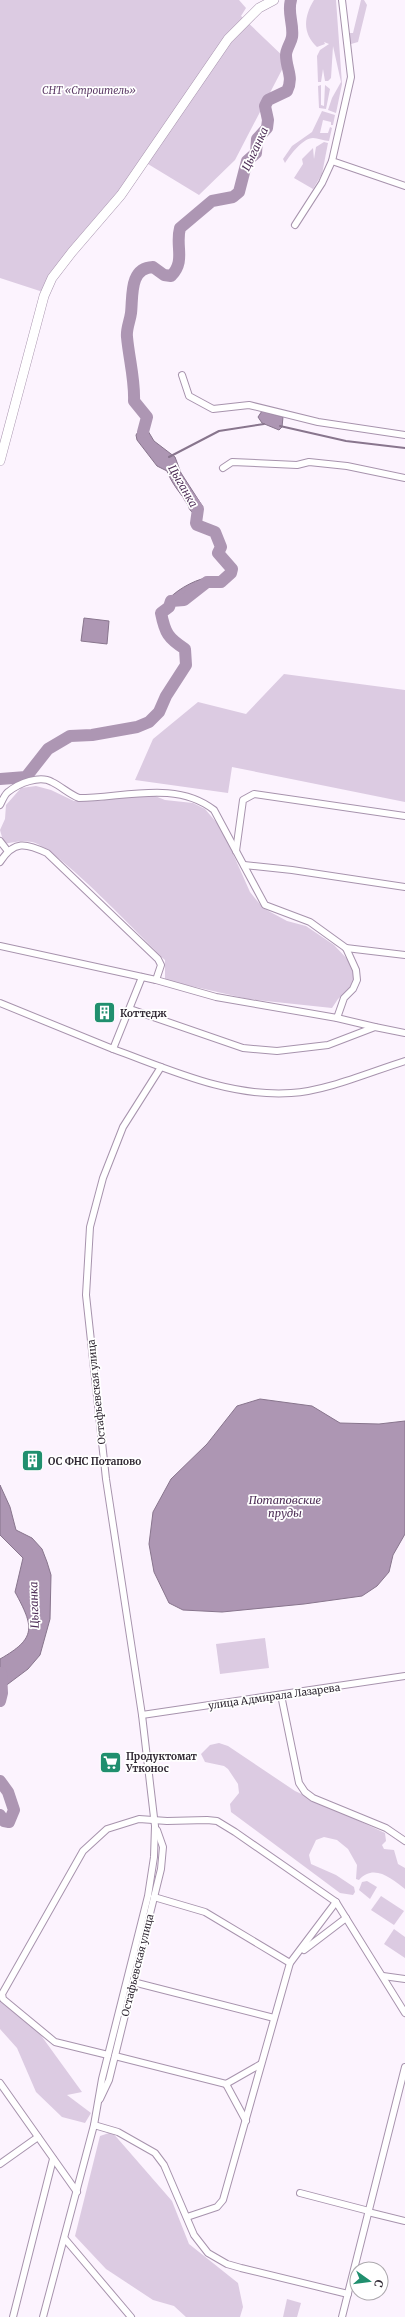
<svg xmlns="http://www.w3.org/2000/svg" width="405" height="2317" font-family="Merriweather,serif">
<style>
.green{fill:#dccbe2}
.water{fill:#ad96b3;stroke:#88758d}
.lines{fill:none;stroke-linecap:round;stroke-linejoin:round}
.stream{stroke:#88758d;stroke-width:2}
.river{stroke:#ad96b3;stroke-width:12}
.street-casing{stroke:#a793ad;stroke-width:8}
.secondary-casing{stroke:#a793ad;stroke-width:10}
.street{stroke:#fff;stroke-width:6}
.secondary{stroke:#fff;stroke-width:9}
.labels{text-anchor:middle;stroke-width:3.5;stroke-linejoin:round;paint-order:stroke}
.park-label{font-size:10px;font-style:italic;fill:#5f3e69;stroke:#fff}
.poi-label{font-size:10px;font-weight:bold;fill:#312934;stroke:#fff;text-anchor:start}
.street-label{font-size:10px;fill:#312934;stroke:#fff}
.water-label{font-size:11px;font-style:italic;fill:#4e2e57;stroke:#fff}
</style>
<rect width="100%" height="100%" fill="#fcf3fe"/>
<g class="green">
<path d="M0 0H239L246 8 241 16 287 60 235 160 199 195 143 161 46 293 0 278Z"/>
<path d="M314 0H336L342 84 336 113 328 110 332 98 341 82 333 46 331 78 328 81H325L323 69 321 82H318L317 56 320 50 329 44 324 42 325 44 317 47C302 33 304 16 314 0Z"/>
<path d="M361 0H364L367 5 358 42 351 44 349 42 348 33H353Z"/>
<path d="M321 85V105L324 106 325 85 330 89 326 109 319 108 318 86Z"/>
<path d="M322 111 335 115 333 125H331V122L323 120 320 133H328L330 127 332 128 329 141C324 141 318 138 313 138 303 138 290 155 285 163L283 159 292 146 312 132Z"/>
<path d="M324 142 328 143 322 174 313 189 294 178 303 164 302 159 313 148 314 159 316 147Z"/>
<path d="M284 674 405 690V802L232 767 228 793 135 780 153 739 198 702 246 714Z"/>
<path d="M36 786 51 790 74 801H101L124 794H150L165 800 193 803 205 809 222 829 250 892 263 908 287 921 306 926 334 945 351 963 354 978 349 990 338 999 332 1008 248 999 165 980V960C141 937 58 848 32 842 22 840 13 842 4 844L0 830 5 819 6 805 21 788Z"/>
<path d="M265 1638 269 1668 220 1674 216 1644Z"/>
<path d="M219 1743 228 1746 295 1791 385 1833 386 1841 382 1845 384 1849 394 1850 398 1864 405 1868V1889C392 1879 374 1863 359 1880L356 1879 357 1865 348 1849 337 1840 324 1837 316 1840 309 1855 311 1864 336 1875 354 1887 355 1892 353 1895 340 1893 231 1812 230 1804 239 1793 238 1784 228 1769 224 1766 205 1762 201 1754 210 1745Z"/>
<path d="M367 1881 377 1887 370 1899 359 1890 362 1882Z"/>
<path d="M381 1896 404 1911 394 1925 371 1910Z"/>
<path d="M394 1929 405 1937V1958L384 1944Z"/>
<path d="M0 1995 32 2023 82 2092 67 2095 91 2113 85 2123 62 2117 36 2092 17 2048 0 2029Z"/>
<path d="M112 2132 172 2201 189 2244 238 2283 243 2307 240 2317H186L174 2306 153 2300 106 2269 75 2236 100 2136Z"/>
<path d="M287 2299 301 2303 297 2317H283Z"/>
</g>
<g class="water">
<path d="M262 411 283 417 282 427 279 430 262 423 258 417Z"/>
<path d="M147 417 148 419 145 426 154 441 175 457 181 473 203 507 192 512C188 509 189 505 186 501 179 492 171 482 167 471L157 466 137 440 136 435Z"/>
<path d="M206 578V583C196 592 181 610 166 603 172 592 194 580 206 578Z"/>
<path d="M84 618 109 621 107 644 81 641Z"/>
<path d="M260 1399 312 1406 340 1423 379 1424 405 1421V1534L393 1555 389 1572 377 1586 362 1596 304 1604 222 1612 183 1610 169 1603 154 1572 149 1544 153 1512 171 1479 207 1444 237 1406Z"/>
<path d="M0 1485 10 1507 16 1530 32 1538 42 1549 47 1562 51 1575 50 1619 40 1655 28 1669 0 1690V1659C37 1638 34 1627 15 1592L23 1558 0 1535Z"/>
</g>
<g class="lines">
<g class="stream">
<path d="M280 426 346 441 405 448"/>
<path d="M169 457 219 431 264 424"/>
</g>
<g class="river">
<path d="M143 432 147 417 134 401C135 380 129 359 127 337 126 329 130 321 131 313 133 296 129 268 153 267L164 275 171 276C186 261 175 246 180 228L212 201 233 197 239 192 247 161 256 153 257 139 267 128 268 120 265 106 268 100 287 91C294 77 286 69 286 55 286 49 291 43 292 37 294 24 287 13 291 0"/>
<path d="M0 779 26 777 48 749 70 736 92 735 137 727 149 722 159 712 166 696 186 665 185 649C168 638 165 633 161 613L169 607 171 601 184 600 207 582H221L231 573 232 569 218 553 221 547 215 532 197 525 196 523 198 509 189 497"/>
<path d="M0 1701 2 1693 1 1673"/>
<path d="M0 1781 8 1792 14 1810 9 1822 4 1821 0 1815"/>
</g>
<defs>
<g id="street">
<path d="M342 0 351 77 332 161 405 186"/>
<path d="M295 225 322 183 332 161"/>
<path d="M182 375 189 396 213 409 249 405 318 422 405 435"/>
<path d="M223 468 232 462 297 465 309 462 347 466 405 478"/>
<path d="M0 805C2 801 5 794 8 792 19 783 40 775 52 782 62 787 69 794 79 798 123 798 176 780 214 810L265 905 310 922 346 948 356 970 357 980 353 989 344 998 337 1018"/>
<path d="M0 841 7 850"/>
<path d="M236 851 243 800 254 794 405 816"/>
<path d="M0 862C14 840 26 843 47 853L158 959 161 965 156 980"/>
<path d="M244 865 292 870 405 887"/>
<path d="M0 946 156 980 216 997 337 1018 375 1027"/>
<path d="M346 948 405 955"/>
<path d="M0 1003 113 1049 142 977"/>
<path d="M130 1009 243 1048 277 1051 328 1045 375 1027 405 1033"/>
<path d="M113 1049C171 1070 228 1097 291 1093 326 1091 370 1072 405 1061"/>
<path d="M281 1695 299 1783 305 1792 313 1798 386 1828 405 1841"/>
<path d="M142 1715 405 1676"/>
<path d="M154 1897 205 1912 290 1963"/>
<path d="M304 1950 346 1918"/>
<path d="M383 1976 405 1979"/>
<path d="M133 1982 274 2018"/>
<path d="M108 2055 55 2042 3 1999 2 1994 83 1851 107 1829 139 1819 167 1821 207 1820 217 1821 235 1832 336 1902 405 2013"/>
<path d="M115 2056 226 2084 261 2064"/>
<path d="M0 2083 77 2192"/>
<path d="M226 2084 246 2121"/>
<path d="M100 2099 109 2080 161 1869 163 1847 157 1830"/>
<path d="M94 2125 118 2132 155 2153 164 2165 194 2235 208 2253 227 2264 241 2268 348 2294"/>
<path d="M0 2164 38 2137"/>
<path d="M300 2193 369 2211"/>
<path d="M368 2212 405 2221"/>
<path d="M187 2217 217 2207 223 2200 290 1963 336 1902"/>
<path d="M65 2239 131 2317"/>
<path d="M13 2317 53 2159"/>
<path d="M43 2317 94 2125 102 2079 148 1896 154 1857 155 1826 142 1715 106 1479 86 1295 90 1227 103 1178 123 1127 161 1067"/>
<path d="M342 2317 405 2067"/>
</g>
<path id="secondary" d="M0 461 44 296 52 278 72 252 121 195 228 39 259 8 274 0"/>
</defs>
<use href="#street" class="street-casing"/>
<use href="#secondary" class="secondary-casing"/>
<use href="#street" class="street"/>
<use href="#secondary" class="secondary"/>
</g>
<defs>
<symbol id="building-square" viewBox="-11 -11 22 22"><rect x="-9" y="-9" width="18" height="18" rx="4" fill="#208f6e" stroke="#fff"/><path d="M-4-6H4V6H1V3H-1V6H-4ZM-2.5-4.3h1.7v1.8h-1.7ZM.8-4.3h1.7v1.8H.8ZM-2.5-1h1.7V.8h-1.7ZM.8-1h1.7V.8H.8Z" fill="#fff"/></symbol>
<symbol id="supermarket-square" viewBox="-11 -11 22 22"><rect x="-9" y="-9" width="18" height="18" rx="4" fill="#208f6e" stroke="#fff"/><path d="M-6-5.5h2.5l.6 2H6L4.5 2H-2.5L-4.4-4H-6ZM-1.5 3.2a1.3 1.3 0 1 0 .1 0ZM3 3.2a1.3 1.3 0 1 0 .1 0Z" fill="#fff"/></symbol>
</defs>
<g fill-rule="evenodd">
<use href="#building-square" x="92" y="1000" width="25" height="25"/>
<use href="#building-square" x="20" y="1448" width="25" height="25"/>
<use href="#supermarket-square" x="98" y="1750" width="25" height="25"/>
</g>
<g class="labels">
<g class="park-label">
<text x="89" y="94">СНТ «Строитель»</text>
</g>
<g class="poi-label">
<text x="120" y="1017">Коттедж</text>
<text x="48" y="1465">ОС ФНС Потапово</text>
<text x="126" y="1760">Продуктомат<tspan x="126" dy="12">Утконос</tspan></text>
</g>
<g class="street-label">
<text transform="translate(96 1392) rotate(-96)" y="4">Остафьевская улица</text>
<text transform="translate(274 1696) rotate(-8)" y="4">улица Адмирала Лазарева</text>
<text transform="translate(137 1965) rotate(-76)" y="4">Остафьевская улица</text>
</g>
<g class="water-label">
<text transform="translate(255 149) rotate(-65)" y="4">Цыганка</text>
<text transform="translate(183 486) rotate(60)" y="4">Цыганка</text>
<text x="285" y="1504">Потаповские<tspan x="285" dy="13">пруды</tspan></text>
<text transform="translate(34 1605) rotate(-92)" y="4">Цыганка</text>
</g>
</g>
<g transform="translate(369 2281) rotate(104)"><circle r="19" fill="#ffffff" stroke="#ada9ae"/>
<path d="M0-3L7 15L0 10L-7 15Z" fill="#208f6e"/>
<text y="-6" font-size="11" font-weight="bold" text-anchor="middle" fill="#312934">С</text>
</g>
</svg>
